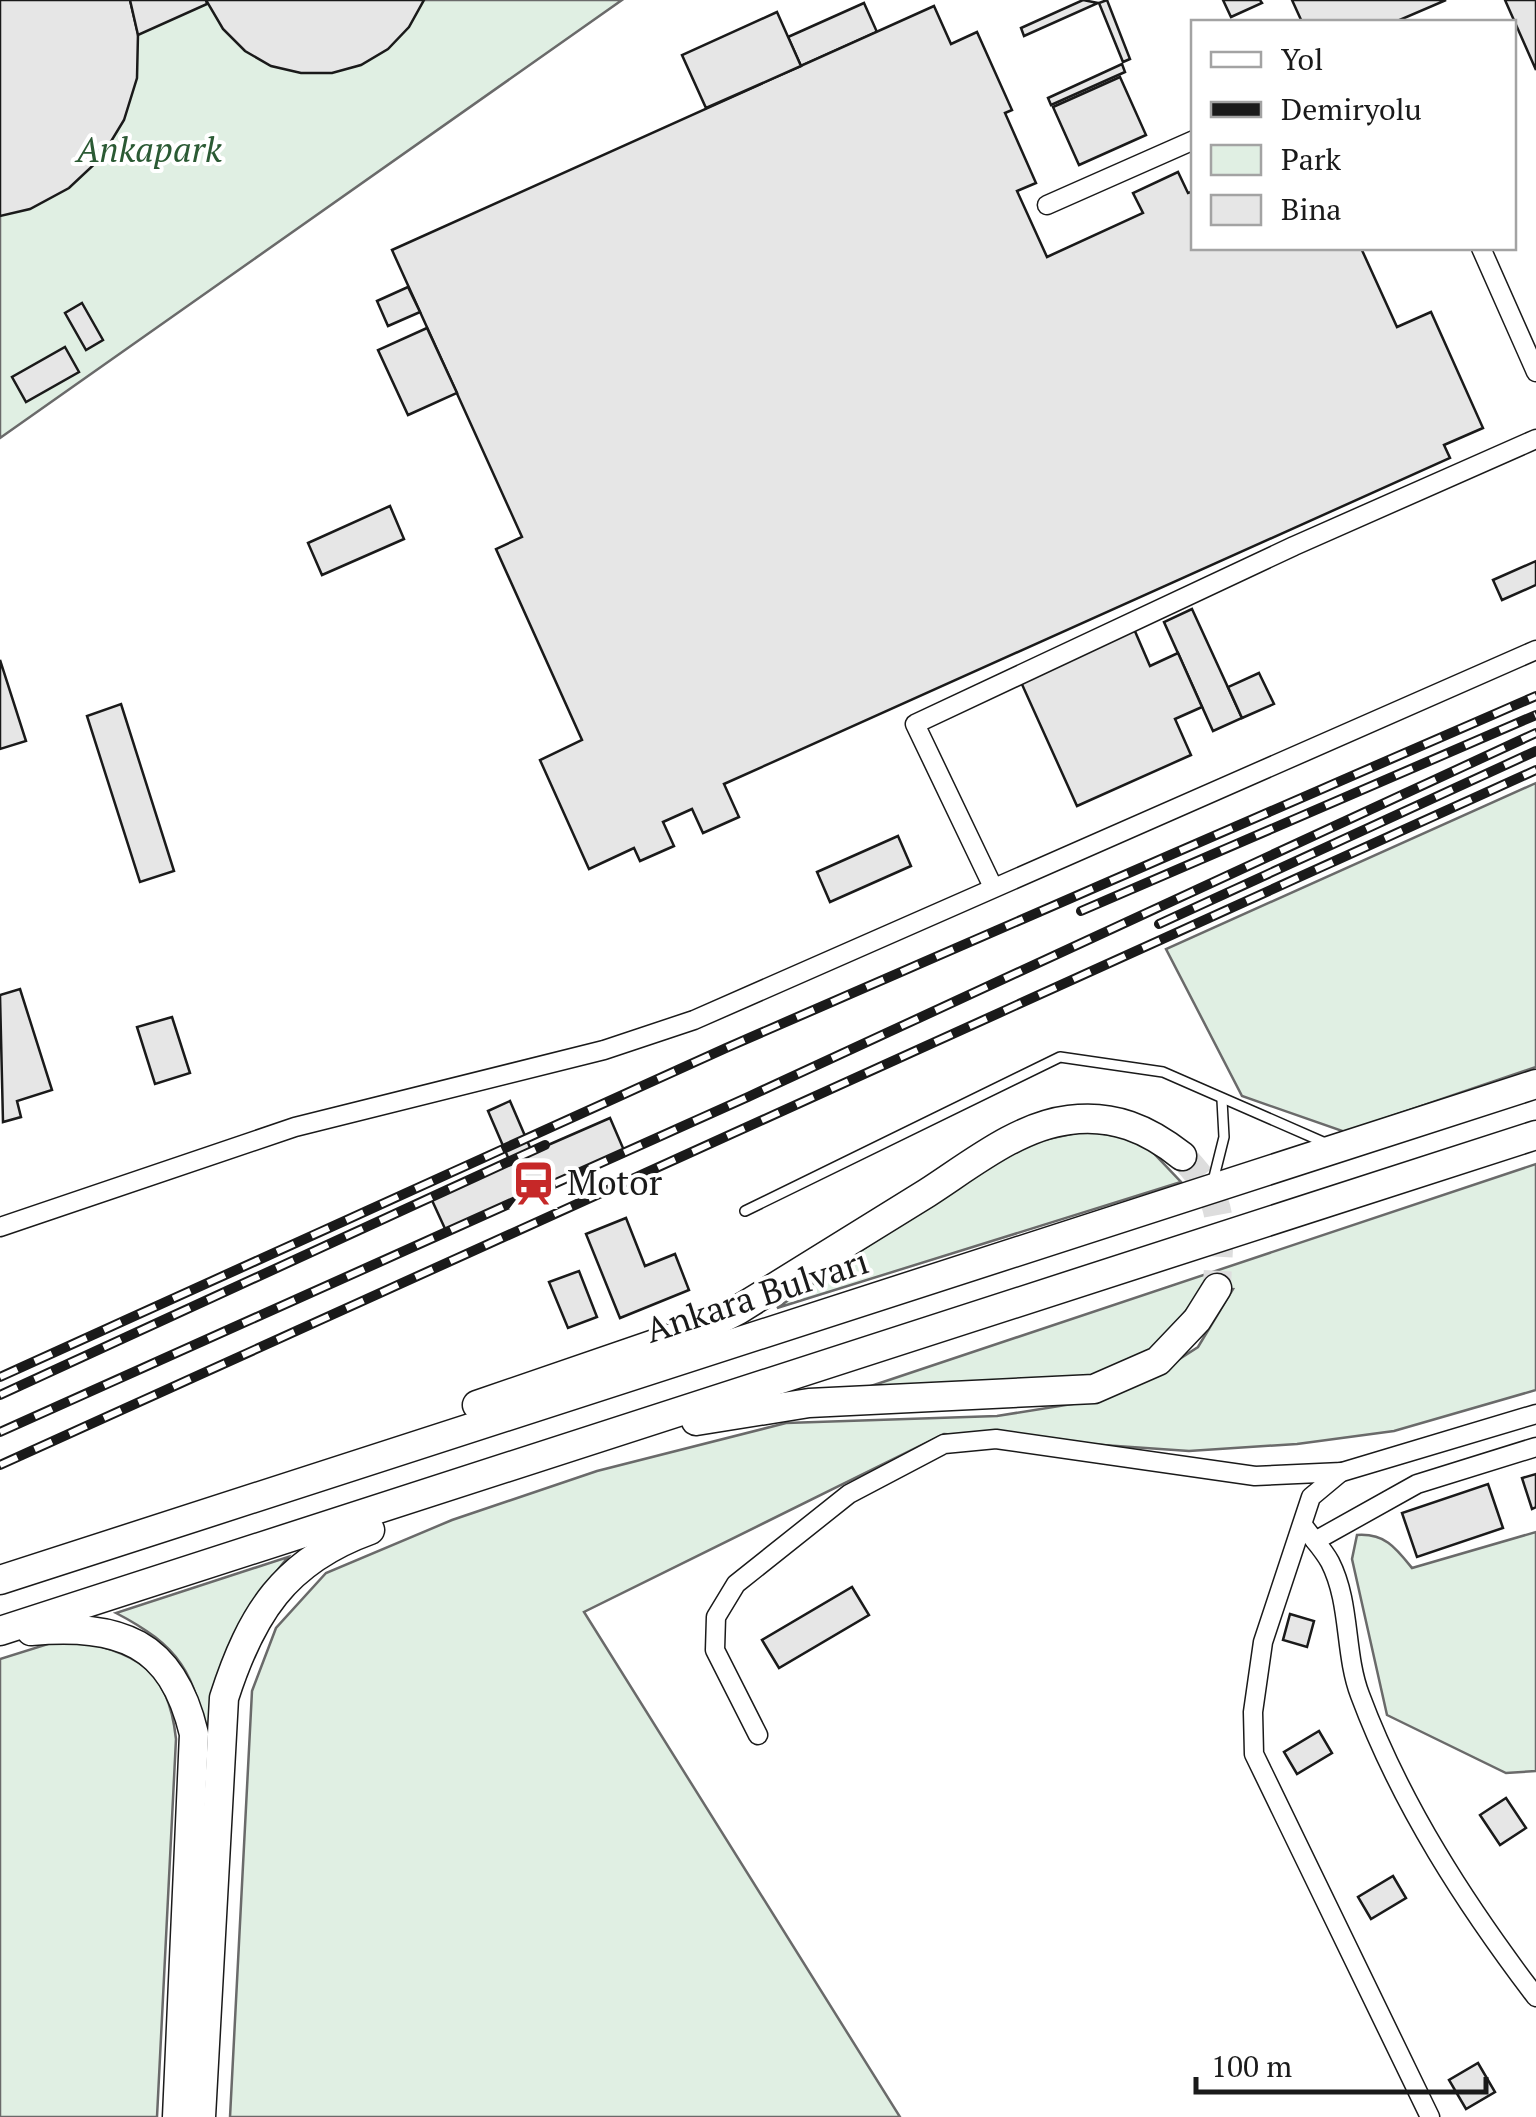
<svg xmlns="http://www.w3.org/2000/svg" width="1536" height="2117" font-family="'PT Serif',serif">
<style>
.green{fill:#e0efe3;stroke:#6a6a6a;stroke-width:2.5}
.building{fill:#e6e6e6;stroke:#1a1a1a;stroke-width:2.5}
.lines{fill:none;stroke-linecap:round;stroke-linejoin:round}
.primary-tunnel{stroke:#ddd;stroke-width:28;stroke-dasharray:28 14;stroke-linecap:butt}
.lane-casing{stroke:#1a1a1a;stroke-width:12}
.street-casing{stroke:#1a1a1a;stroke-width:21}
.primary-casing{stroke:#1a1a1a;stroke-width:31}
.lane{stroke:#fff;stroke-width:9}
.street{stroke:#fff;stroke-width:18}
.primary{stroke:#fff;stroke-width:28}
.rail-casing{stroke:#1a1a1a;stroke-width:10}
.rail{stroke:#fff;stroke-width:6;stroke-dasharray:19;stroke-linecap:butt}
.labels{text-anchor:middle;stroke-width:8;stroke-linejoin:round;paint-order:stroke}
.park-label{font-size:35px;font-style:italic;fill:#2b5a34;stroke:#fff}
.poi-label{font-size:35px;fill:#1a1a1a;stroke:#fff;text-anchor:start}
.street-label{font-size:35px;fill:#1a1a1a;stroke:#fff}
</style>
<rect width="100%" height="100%" fill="#fff"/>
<g class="green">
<path d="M0 0H622L0 438Z"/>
<path d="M1536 783V1067L1345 1132 1242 1096 1166 949Z"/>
<path d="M1086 1131 1141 1140 1181 1182 777 1308 922 1209 1029 1143Z"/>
<path d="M1536 1164V1390L1394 1431 1297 1444 1189 1451 944 1434 584 1612 900 2117H230L252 1691 276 1628 326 1573 452 1520 597 1471 786 1423 997 1416 1103 1399 1153 1376 1198 1347 1233 1289 1205 1287C1181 1316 1158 1351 1123 1367 1073 1390 923 1386 862 1389Z"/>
<path d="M1536 1532V1771L1506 1773 1387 1715 1352 1559 1357 1535C1385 1533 1396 1548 1412 1568Z"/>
<path d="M288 1557C233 1625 217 1655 208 1743H205C198 1674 178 1645 116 1613Z"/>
<path d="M67 1638C134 1653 168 1665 176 1739L157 2117H0V1659Z"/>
</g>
<g class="building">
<path d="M0 0H130L138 34 137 78 124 120 101 158 69 188 30 209 0 216Z"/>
<path d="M130 0H206L207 4 138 35Z"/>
<path d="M206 0H424L409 27 388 49 361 65 332 73H301L271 66 245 51 223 29Z"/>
<path d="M1083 0 1098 3 1024 36 1021 28Z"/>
<path d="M1107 0 1130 59 1123 62 1099 3Z"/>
<path d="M1223 0H1260L1262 3 1231 17Z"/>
<path d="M1292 0H1446L1395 22H1302Z"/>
<path d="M1505 0H1536V70Z"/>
<path d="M864 3 877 32 801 66 788 37Z"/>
<path d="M934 6 951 44 977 32 1012 110 1005 113 1036 183 1017 191 1047 257 1143 213 1133 193 1178 172 1188 193 1194 191V248H1361L1397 327 1431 312 1483 428 1444 445 1450 458 724 784 739 817 703 833 692 809 663 822 674 846 640 861 634 848 589 869 540 760 582 740 496 549 522 537 392 250Z"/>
<path d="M777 12 801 66 706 108 682 55Z"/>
<path d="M1122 64 1125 72 1051 105 1048 98Z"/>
<path d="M1120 77 1146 135 1079 165 1053 107Z"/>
<path d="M408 287 420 312 388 326 377 301Z"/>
<path d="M82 303 103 340 86 350 65 313Z"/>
<path d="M427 328 457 393 408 415 378 350Z"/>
<path d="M65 347 79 372 26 402 12 377Z"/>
<path d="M390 506 404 539 322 575 308 543Z"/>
<path d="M1536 561V585L1502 600 1493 580Z"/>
<path d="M1192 609 1242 718 1213 731 1164 622Z"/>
<path d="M1134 629 1150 666 1178 653 1202 707 1175 719 1191 755 1077 806 1020 680Z"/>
<path d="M0 660 26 741 0 749Z"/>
<path d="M1259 673 1274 704 1242 718 1228 687Z"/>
<path d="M121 704 174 871 140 882 87 716Z"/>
<path d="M898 836 911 866 830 902 817 872Z"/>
<path d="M20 989 52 1090 17 1101 21 1117 3 1122 0 995Z"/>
<path d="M172 1017 190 1073 155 1084 137 1027Z"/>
<path d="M510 1101 532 1152 610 1118 626 1155 447 1233 430 1196 510 1162 488 1111Z"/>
<path d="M626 1218 645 1266 675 1254 689 1290 620 1318 586 1234Z"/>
<path d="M579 1271 597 1317 568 1328 549 1282Z"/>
<path d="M1536 1474V1507L1532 1509 1522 1478Z"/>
<path d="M1488 1484 1503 1528 1417 1557 1402 1513Z"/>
<path d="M852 1587 869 1615 779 1668 762 1640Z"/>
<path d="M1290 1614 1314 1621 1307 1647 1283 1640Z"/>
<path d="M1319 1731 1332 1753 1297 1774 1284 1752Z"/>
<path d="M1506 1798 1526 1828 1500 1845 1480 1815Z"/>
<path d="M1393 1876 1406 1898 1371 1919 1358 1897Z"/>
<path d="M1478 2063 1495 2092 1466 2109 1449 2080Z"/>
</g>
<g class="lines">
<path class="primary-tunnel" d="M1182 1156C1230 1207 1219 1222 1217 1288"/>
<defs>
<g id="lane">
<path d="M1213 1181 1224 1137 1222 1100"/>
<path d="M745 1211 1060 1057 1163 1072 1330 1145"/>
</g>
<g id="street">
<path d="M1047 205 1194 140"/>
<path d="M1481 248 1536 372"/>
<path d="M993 887 915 724 1294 546 1536 439"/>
<path d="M0 1227 295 1127 604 1050 694 1020 1536 650"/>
<path d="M1341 1472 1311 1497 1263 1642 1253 1712 1254 1754 1430 2117"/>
<path d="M1303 1525C1311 1537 1323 1549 1330 1562 1351 1603 1344 1653 1360 1695 1401 1805 1466 1905 1536 1997"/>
<path d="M1315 1541 1417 1484 1536 1447"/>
<path d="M758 1735 715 1650 716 1617 736 1584 849 1494 944 1444 996 1439 1255 1476 1342 1472 1536 1414"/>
</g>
<g id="primary">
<path d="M477 1405 707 1326 738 1310C801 1271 864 1232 927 1193 969 1166 1018 1126 1069 1120 1113 1114 1148 1129 1182 1156"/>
<path d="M696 1421 809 1403 1094 1389 1158 1361 1197 1320 1217 1288"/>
<path d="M0 1580 1536 1084"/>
<path d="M0 1631 1536 1135"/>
<path d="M31 1631C120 1624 172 1641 194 1734L177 2117"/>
<path d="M201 2117 224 1698C251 1614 284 1561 370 1530"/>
</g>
</defs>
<use href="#lane" class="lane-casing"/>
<use href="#street" class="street-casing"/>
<use href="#primary" class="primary-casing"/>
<use href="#lane" class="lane"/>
<use href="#street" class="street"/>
<use href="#primary" class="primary"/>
<defs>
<g id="rail">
<path d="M1081 911 1536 715"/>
<path d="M1159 924 1536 751"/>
<path d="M0 1377 726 1048 1536 696"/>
<path d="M0 1395 545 1145"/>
<path d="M0 1432 748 1097 1536 733"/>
<path d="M0 1465 1536 770"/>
</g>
</defs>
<use href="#rail" class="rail-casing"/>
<use href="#rail" class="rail"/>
</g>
<defs>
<symbol id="station-bare" viewBox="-9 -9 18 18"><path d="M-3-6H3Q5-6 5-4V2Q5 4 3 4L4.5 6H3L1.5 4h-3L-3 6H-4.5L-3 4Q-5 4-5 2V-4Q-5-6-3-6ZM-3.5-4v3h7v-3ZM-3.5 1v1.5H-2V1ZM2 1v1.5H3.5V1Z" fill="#c62828" stroke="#fff" stroke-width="2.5" paint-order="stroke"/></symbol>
</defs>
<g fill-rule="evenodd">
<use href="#station-bare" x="502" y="1152" width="63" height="63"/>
</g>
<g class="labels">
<g class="park-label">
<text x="149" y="162">Ankapark</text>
</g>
<g class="poi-label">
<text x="567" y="1195">Motor</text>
</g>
<g class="street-label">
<text transform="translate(757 1296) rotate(-18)" y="12">Ankara Bulvarı</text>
</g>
</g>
<rect x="1191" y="20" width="325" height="230" fill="#ffffff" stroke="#a3a3a3" stroke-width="2.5"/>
<rect x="1211" y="52" width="50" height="15" fill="#ffffff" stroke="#a3a3a3" stroke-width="2.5"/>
<text x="1281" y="70" font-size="30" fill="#1a1a1a">Yol</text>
<rect x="1211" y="102" width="50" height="15" fill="#1a1a1a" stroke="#a3a3a3" stroke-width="2.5"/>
<text x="1281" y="120" font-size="30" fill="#1a1a1a">Demiryolu</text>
<rect x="1211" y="145" width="50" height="30" fill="#e0efe3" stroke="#a3a3a3" stroke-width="2.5"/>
<text x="1281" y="170" font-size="30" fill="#1a1a1a">Park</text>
<rect x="1211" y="195" width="50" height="30" fill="#e6e6e6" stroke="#a3a3a3" stroke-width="2.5"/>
<text x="1281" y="220" font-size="30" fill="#1a1a1a">Bina</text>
<path d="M1196 2077v15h290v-15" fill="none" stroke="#1a1a1a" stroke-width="5"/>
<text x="1211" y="2077" font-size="30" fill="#1a1a1a" stroke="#ffffff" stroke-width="8" paint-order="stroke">100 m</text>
</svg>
